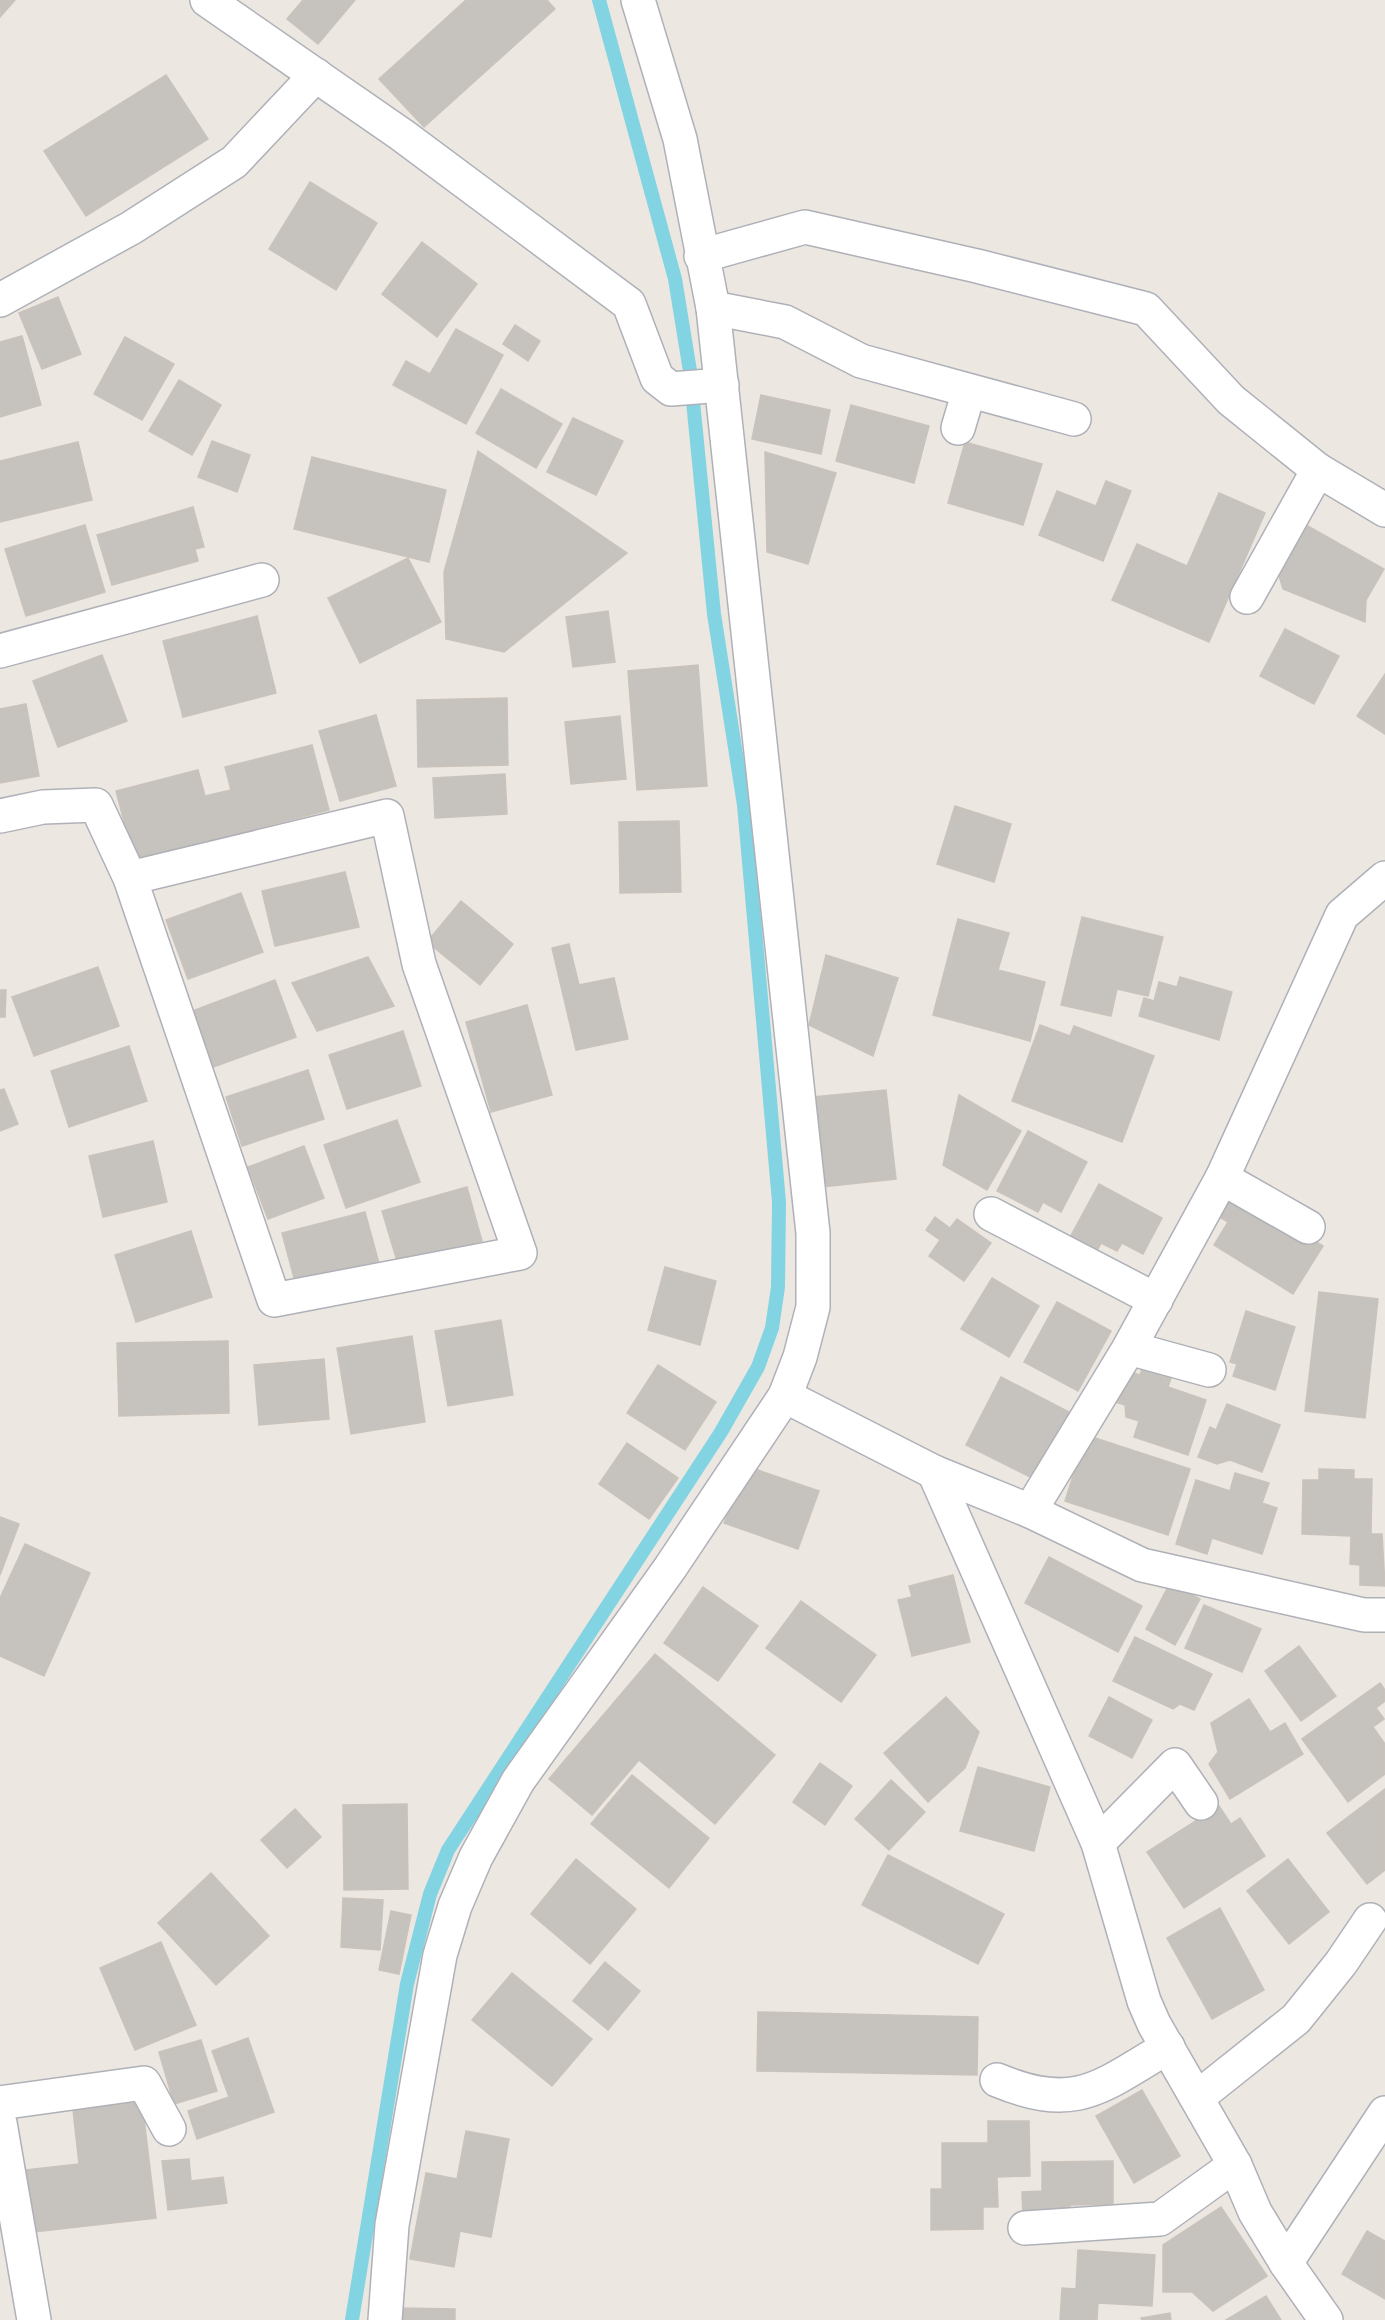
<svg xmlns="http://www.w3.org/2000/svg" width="1385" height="2320" font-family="'PT Sans Narrow',sans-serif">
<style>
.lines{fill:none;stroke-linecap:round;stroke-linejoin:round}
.stream{stroke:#82d4e2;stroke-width:14}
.building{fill:#c6c2bd;stroke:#c9c3bc;stroke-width:1.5}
.street-casing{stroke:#afb1b8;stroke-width:36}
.secondary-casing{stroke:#afb1b8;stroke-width:36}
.street{stroke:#fff;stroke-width:33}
.secondary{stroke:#fff;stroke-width:33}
</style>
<rect width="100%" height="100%" fill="#ede7e2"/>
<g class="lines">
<path class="stream" d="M352 2320 407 1984 430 1894 448 1850 721 1432 758 1367 772 1328 778 1287 779 1202 744 805 714 614 690 371 675 279 599 0"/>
</g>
<g class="building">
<path d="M0 0H15L0 17Z"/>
<path d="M303 0H355L318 44 287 19Z"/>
<path d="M466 0H547L555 9 424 127 379 79Z"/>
<path d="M166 75 208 139 86 216 44 151Z"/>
<path d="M310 182 377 223 336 290 269 249Z"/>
<path d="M422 242 477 284 437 337 382 294Z"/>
<path d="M58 297 81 354 42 369 19 313Z"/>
<path d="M515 325 540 341 528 361 503 344Z"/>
<path d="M456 329 503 355 466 424 393 385 406 361 430 374Z"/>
<path d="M22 336 41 405 0 417V342Z"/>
<path d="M125 337 174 364 142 420 94 394Z"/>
<path d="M179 380 221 405 192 455 149 431Z"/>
<path d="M501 389 562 424 536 468 476 433Z"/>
<path d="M761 395 830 410 821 454 752 439Z"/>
<path d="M851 405 929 426 914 483 836 461Z"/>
<path d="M573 418 623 441 596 495 547 472Z"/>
<path d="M212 441 250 455 237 492 198 477Z"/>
<path d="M78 442 92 500 0 522V461Z"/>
<path d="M965 442 1042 464 1023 525 948 503Z"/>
<path d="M478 451 627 553 504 652 446 639 444 572Z"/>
<path d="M765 452 836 473 808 564 767 552Z"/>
<path d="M312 457 446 490 429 562 294 529Z"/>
<path d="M1106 481 1131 491 1103 561 1039 535 1057 491 1096 506Z"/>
<path d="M1219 493 1265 513 1209 642 1112 600 1137 544 1187 566Z"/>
<path d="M193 507 204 547 195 549 198 561 112 585 97 535Z"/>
<path d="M1299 521 1384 569 1366 600 1365 622 1283 589 1275 562Z"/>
<path d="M85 525 105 592 26 616 5 549Z"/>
<path d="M408 558 441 622 360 663 328 598Z"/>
<path d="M608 611 615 662 573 667 566 617Z"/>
<path d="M257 616 276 693 183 717 163 641Z"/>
<path d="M1285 629 1339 656 1314 704 1260 676Z"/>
<path d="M102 655 127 721 58 747 33 681Z"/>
<path d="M698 665 707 786 637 790 628 671Z"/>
<path d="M1385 674V734L1357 716Z"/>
<path d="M507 698 508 765 418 767 417 700Z"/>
<path d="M26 704 39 776 0 783V709Z"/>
<path d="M376 715 396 786 340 801 319 731Z"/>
<path d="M620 716 626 779 571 784 565 722Z"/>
<path d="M312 745 329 810 134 860 116 791 198 770 205 796 231 790 225 767Z"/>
<path d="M505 774 507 814 435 818 433 778Z"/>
<path d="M955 806 1011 824 994 882 937 864Z"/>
<path d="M679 821 681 892 620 893 619 822Z"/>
<path d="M345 872 359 927 275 946 262 891Z"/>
<path d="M241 893 263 952 188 979 166 920Z"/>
<path d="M461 901 513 944 480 985 427 942Z"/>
<path d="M1082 917 1163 937 1148 996 1117 989 1111 1016 1061 1005Z"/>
<path d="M958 919 1009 933 998 970 1045 982 1030 1041 933 1015Z"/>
<path d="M569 944 579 985 614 978 628 1039 576 1050 552 948Z"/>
<path d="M826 955 898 978 873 1056 809 1025Z"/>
<path d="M368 957 394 1006 317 1031 292 983Z"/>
<path d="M98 967 119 1026 34 1056 12 997Z"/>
<path d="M1180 977 1232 992 1219 1040 1139 1016 1144 998 1154 1001 1159 982 1177 987Z"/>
<path d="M275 980 296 1037 208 1069 187 1013Z"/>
<path d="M0 990H6L5 1017H0Z"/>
<path d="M527 1005 552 1095 491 1112 466 1022Z"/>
<path d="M1040 1025 1070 1036 1074 1026 1154 1056 1122 1142 1012 1101Z"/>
<path d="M403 1031 421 1086 347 1109 329 1055Z"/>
<path d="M129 1046 147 1101 69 1127 51 1071Z"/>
<path d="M308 1070 324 1119 242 1146 226 1097Z"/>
<path d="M4 1089 18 1124 0 1131V1090Z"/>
<path d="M886 1090 896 1179 822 1187 813 1097Z"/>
<path d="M959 1095 1021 1131 987 1190 943 1165Z"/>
<path d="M397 1120 420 1182 346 1208 324 1145Z"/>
<path d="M1028 1131 1087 1162 1061 1212 1043 1202 1038 1212 997 1191Z"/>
<path d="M153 1141 167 1202 103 1217 89 1156Z"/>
<path d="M304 1146 324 1198 268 1219 248 1167Z"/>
<path d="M1099 1184 1162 1218 1143 1254 1122 1243 1117 1251 1101 1243 1095 1255 1068 1241Z"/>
<path d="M467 1187 482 1241 398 1264 382 1211Z"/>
<path d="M1225 1199 1244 1210 1251 1200 1323 1246 1293 1294 1214 1245 1228 1222 1216 1215Z"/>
<path d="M365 1212 380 1267 297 1289 282 1233Z"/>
<path d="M935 1217 950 1228 957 1219 991 1243 964 1281 929 1256 940 1240 926 1230Z"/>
<path d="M191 1231 212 1297 136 1322 115 1255Z"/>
<path d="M665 1267 716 1281 700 1345 648 1330Z"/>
<path d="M992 1278 1039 1306 1009 1357 961 1329Z"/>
<path d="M1319 1292 1378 1299 1365 1418 1305 1411Z"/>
<path d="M1057 1302 1111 1331 1078 1391 1024 1362Z"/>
<path d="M1246 1311 1295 1327 1275 1390 1233 1376 1237 1364 1230 1362Z"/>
<path d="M501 1320 513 1395 448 1406 435 1331Z"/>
<path d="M412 1336 425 1422 351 1434 337 1348Z"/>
<path d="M228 1341 229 1413 119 1416 117 1343Z"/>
<path d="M324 1359 329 1419 259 1425 254 1365Z"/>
<path d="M658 1365 716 1402 685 1450 627 1413Z"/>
<path d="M1122 1369 1140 1375 1142 1369 1171 1378 1168 1387 1206 1400 1188 1455 1134 1437 1139 1421 1126 1417 1125 1405 1112 1401Z"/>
<path d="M1001 1377 1075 1415 1040 1482 966 1445Z"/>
<path d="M1227 1404 1280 1425 1262 1472 1230 1460 1217 1464 1198 1457 1210 1427 1216 1430Z"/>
<path d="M1086 1435 1190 1469 1168 1535 1065 1501Z"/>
<path d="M627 1443 678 1478 649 1519 599 1484Z"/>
<path d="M746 1466 819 1491 798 1549 724 1523Z"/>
<path d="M1319 1469 1354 1470V1479H1372L1371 1534H1382L1385 1586 1360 1585V1565L1350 1564 1351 1536 1302 1534 1303 1480H1319Z"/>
<path d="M1235 1473 1269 1483 1262 1503 1277 1508 1262 1554 1212 1538 1207 1554 1176 1544 1196 1480 1230 1491Z"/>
<path d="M0 1517 19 1524 0 1575Z"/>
<path d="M25 1544 90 1573 44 1676 0 1656V1598Z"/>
<path d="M1049 1557 1142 1606 1118 1652 1025 1603Z"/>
<path d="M953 1575 970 1642 912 1656 898 1600 912 1597 909 1586Z"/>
<path d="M1170 1583 1200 1599 1175 1645 1146 1629Z"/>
<path d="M703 1587 758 1626 718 1681 664 1643Z"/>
<path d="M801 1601 876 1655 841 1702 766 1648Z"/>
<path d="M1204 1605 1261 1629 1242 1672 1185 1648Z"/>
<path d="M1135 1637 1212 1674 1194 1710 1180 1704 1173 1709 1113 1681Z"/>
<path d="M1299 1646 1336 1696 1301 1721 1265 1671Z"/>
<path d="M655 1654 775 1755 715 1824 639 1760 592 1815 549 1779Z"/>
<path d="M1380 1683 1385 1690V1701L1376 1708 1384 1719 1373 1727 1385 1744V1774L1348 1802 1302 1739Z"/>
<path d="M946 1697 979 1732 965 1768 928 1802 884 1753Z"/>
<path d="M1109 1697 1152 1720 1132 1758 1089 1736Z"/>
<path d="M1249 1699 1270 1732 1285 1723 1303 1754 1230 1799 1209 1764 1218 1752 1211 1723Z"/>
<path d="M820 1763 852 1786 825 1825 793 1802Z"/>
<path d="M978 1767 1050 1787 1034 1851 960 1831Z"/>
<path d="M632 1775 709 1838 669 1888 591 1824Z"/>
<path d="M891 1780 925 1812 889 1850 855 1819Z"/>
<path d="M1385 1789V1870L1367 1884 1327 1833Z"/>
<path d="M407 1804 408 1889 344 1890 343 1805Z"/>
<path d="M1219 1806 1231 1824 1240 1818 1265 1856 1184 1908 1147 1852Z"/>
<path d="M295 1809 321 1837 287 1868 261 1840Z"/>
<path d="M888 1855 1004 1914 978 1964 862 1905Z"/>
<path d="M576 1859 636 1909 590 1964 531 1914Z"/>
<path d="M1288 1859 1329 1912 1289 1944 1247 1891Z"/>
<path d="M211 1873 269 1936 216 1985 158 1923Z"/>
<path d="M343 1898 383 1900 380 1950 341 1947Z"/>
<path d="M1220 1908 1264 1990 1212 2019 1167 1938Z"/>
<path d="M391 1911 411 1915 399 1974 379 1970Z"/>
<path d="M161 1942 196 2025 135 2050 100 1968Z"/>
<path d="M605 1962 640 1991 608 2030 573 2001Z"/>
<path d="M512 1973 592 2039 552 2086 472 2020Z"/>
<path d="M758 2012 978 2017 977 2075 757 2071Z"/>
<path d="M248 2038 274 2112 197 2139 188 2111 229 2097 212 2051Z"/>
<path d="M201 2040 217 2091 174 2104 159 2052Z"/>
<path d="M1142 2090 1180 2156 1134 2183 1096 2116Z"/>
<path d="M142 2102 156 2218 34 2232 26 2170 79 2164 73 2110Z"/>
<path d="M988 2121H1029L1030 2176 997 2177 998 2207H983V2229L931 2230V2189H942V2143H988Z"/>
<path d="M466 2131 509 2139 491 2237 460 2231 454 2267 410 2259 426 2173 457 2179Z"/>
<path d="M189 2159 191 2181 223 2177 227 2203 168 2210 162 2161Z"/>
<path d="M1113 2161V2204L1070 2205 1071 2218 1023 2219 1022 2192 1042 2191V2162Z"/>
<path d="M1221 2207 1267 2276 1213 2311 1192 2292H1163V2245Z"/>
<path d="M1367 2231 1385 2241V2299L1342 2274Z"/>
<path d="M1078 2250 1155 2255 1152 2306 1098 2303 1097 2320H1060L1062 2288 1076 2289Z"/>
<path d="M1266 2296 1281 2320H1226Z"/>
<path d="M400 2308 455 2309V2320H400Z"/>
<path d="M1170 2313 1171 2320H1142L1141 2318Z"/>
</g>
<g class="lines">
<defs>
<g id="street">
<path d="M207 0 402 135 629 304 657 378 671 389 722 385"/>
<path d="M701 256 805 227 977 266 1146 309 1231 400 1318 470"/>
<path d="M0 300 131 228 234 162 316 75"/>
<path d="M713 308 785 322 861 361 1074 419"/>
<path d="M958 428 969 391"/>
<path d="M1247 597 1318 470 1385 510"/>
<path d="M0 651 262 580"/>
<path d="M0 816 43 807 96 805 130 878 274 1300 520 1253 419 964 387 816 130 878"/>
<path d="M1222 1178 1308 1227"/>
<path d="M991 1214 1156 1300"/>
<path d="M1129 1348 1209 1370"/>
<path d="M785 1396 934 1472 1030 1511 1142 1565 1364 1615H1385"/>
<path d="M934 1472 1098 1843 1144 2001 1154 2024 1235 2165 1255 2212 1286 2263 1326 2320"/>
<path d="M1030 1511 1129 1348 1222 1178 1342 915 1385 878"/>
<path d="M1098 1843 1175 1765 1201 1803"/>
<path d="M997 2080C1077 2113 1100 2087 1168 2047"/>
<path d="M1198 2097 1296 2019 1341 1963 1370 1920"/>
<path d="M0 2103 144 2083 169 2129"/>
<path d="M1025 2228 1160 2219 1235 2165"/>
<path d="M1286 2263 1385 2113"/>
<path d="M385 2320 392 2225 440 1955 455 1906 476 1857 518 1781 670 1568 785 1396 800 1357 813 1307V1233L713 308 680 139 638 0"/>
</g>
<path id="secondary" d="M0 2123 34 2320"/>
</defs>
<use href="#street" class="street-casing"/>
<use href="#secondary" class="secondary-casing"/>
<use href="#street" class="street"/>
<use href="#secondary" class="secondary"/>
</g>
</svg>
